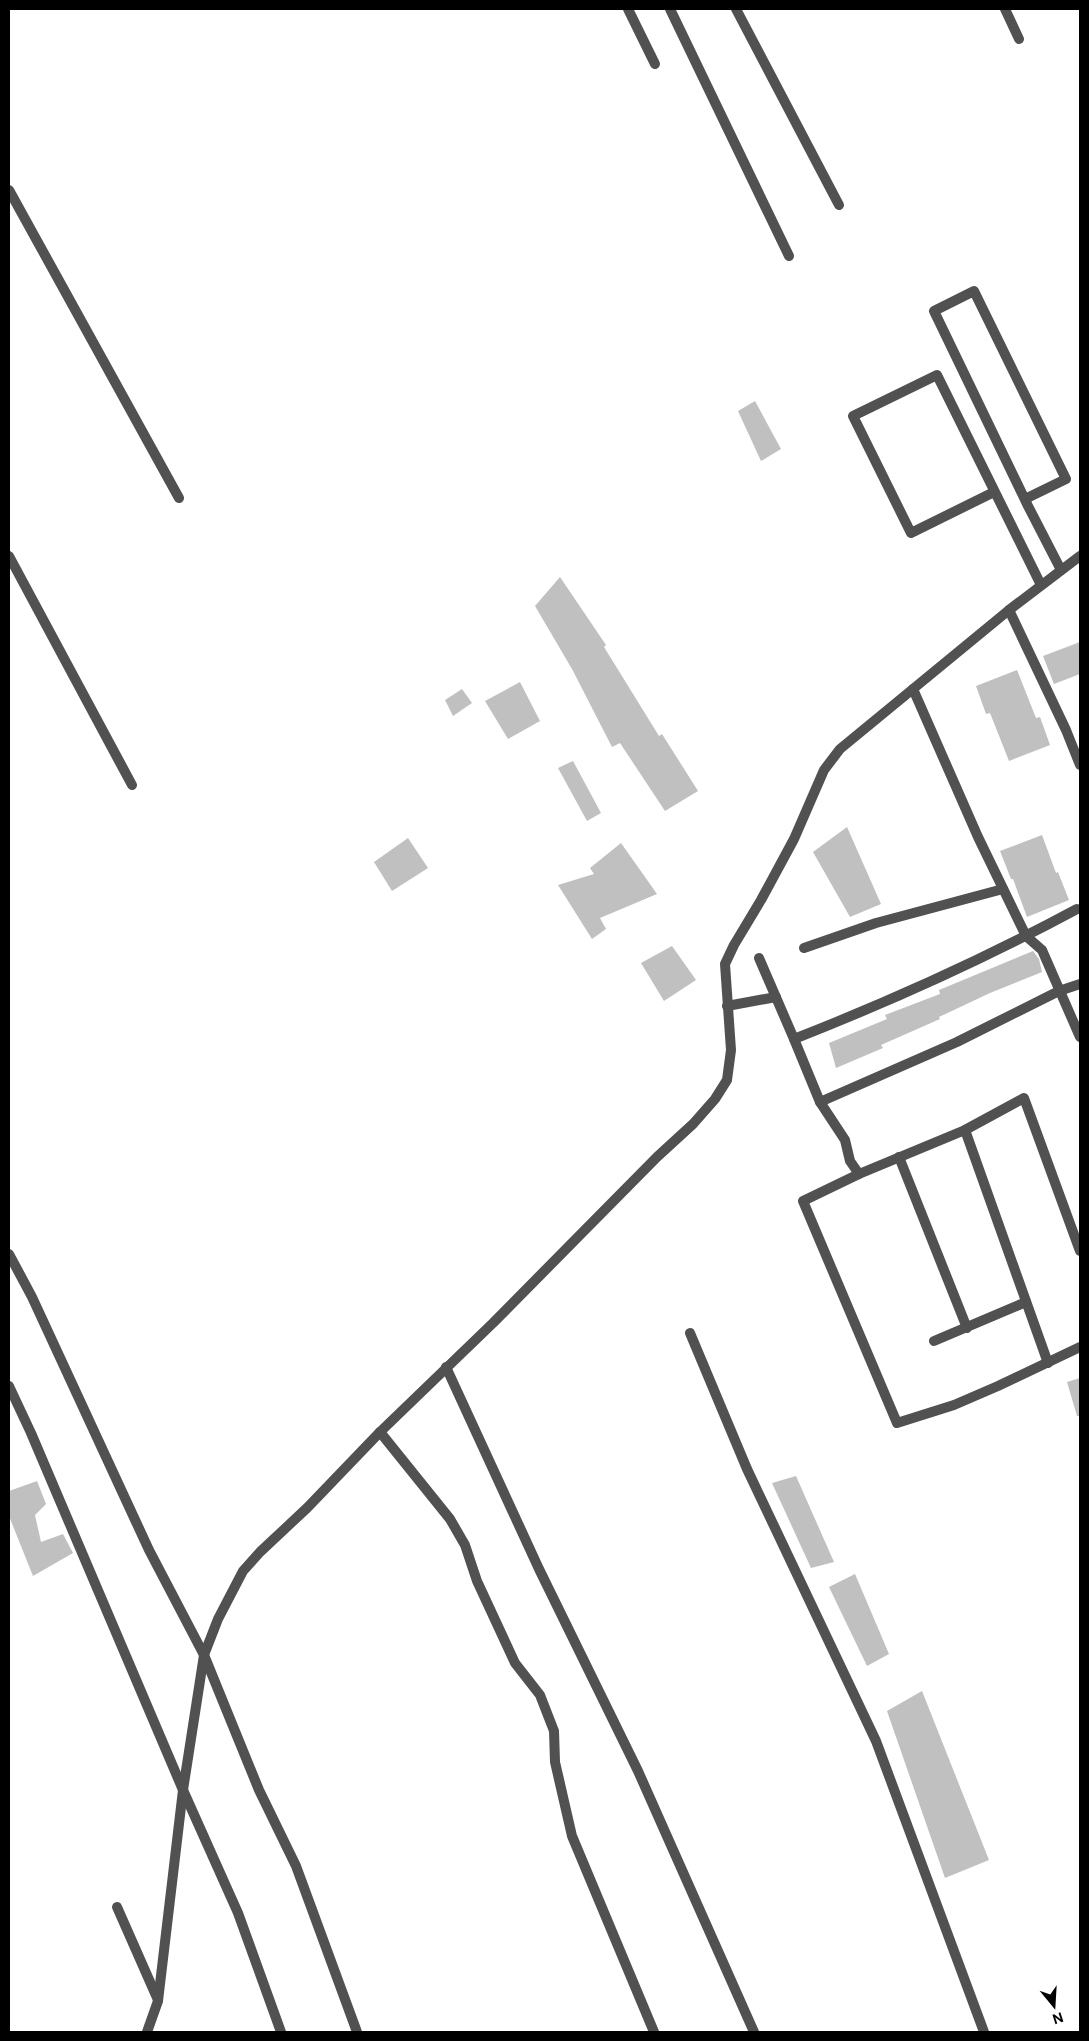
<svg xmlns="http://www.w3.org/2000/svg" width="1089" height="2041" font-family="'DM Sans',sans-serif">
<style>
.building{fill:#c0c0c0}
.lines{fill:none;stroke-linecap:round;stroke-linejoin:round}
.minor{stroke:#515151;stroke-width:10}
</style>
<rect width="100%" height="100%" fill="#fff"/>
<g class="building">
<path d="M755 401 781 449 761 461 738 411Z"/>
<path d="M560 577 606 645 604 647 659 736 662 734 698 791 665 811 620 743 612 747 572 669 535 606Z"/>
<path d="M1080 642V674L1054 684 1043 656Z"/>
<path d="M1017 670 1036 718 1040 717 1050 745 1009 761 990 713 986 714 976 686Z"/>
<path d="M520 682 540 721 508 739 485 701Z"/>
<path d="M462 689 472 703 453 716 445 700Z"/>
<path d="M573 761 601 813 587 821 558 768Z"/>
<path d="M847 827 881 904 850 917 813 852Z"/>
<path d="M1042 835 1056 873 1058 872 1069 900 1027 917 1013 879H1011L1000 851Z"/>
<path d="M408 838 428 868 392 891 374 862Z"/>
<path d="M621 843 657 894 600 918 606 929 592 939 558 885 594 874 590 868Z"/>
<path d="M672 946 696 980 664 1001 641 963Z"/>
<path d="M1033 951 1039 959 1042 972 990 993 939 1017 940 1019 881 1045 883 1048 836 1068 829 1043 887 1019 885 1015 940 994 939 990Z"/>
<path d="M1080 1378V1416H1077L1067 1382Z"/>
<path d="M796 1476 834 1562 811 1568 772 1483Z"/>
<path d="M37 1481 46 1504 35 1515 41 1542 63 1534 73 1553 33 1576 9 1516V1491Z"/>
<path d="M855 1574 889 1654 867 1666 829 1587Z"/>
<path d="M922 1691 989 1860 945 1878 887 1711Z"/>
</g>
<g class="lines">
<g class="minor">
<path d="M628 9 655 64"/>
<path d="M670 9 789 256"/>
<path d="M736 9 839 205"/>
<path d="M1005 9 1019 39"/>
<path d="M9 190 179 498"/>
<path d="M994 492 911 533 853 416 937 375 1041 585"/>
<path d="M1025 499 1066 479 974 291 934 311 1028 506 1061 570"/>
<path d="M9 556 132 785"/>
<path d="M1009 610 1066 730 1080 765"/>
<path d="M913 689 978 837 1026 936 1042 950 1080 1037"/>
<path d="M1077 909C986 958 891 1001 794 1039L820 1102 957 1042 1059 991 1080 984"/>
<path d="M804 948 876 923 1003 889"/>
<path d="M759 958 794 1039"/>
<path d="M727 1006 776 997"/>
<path d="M820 1102 845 1140 850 1161 859 1174"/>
<path d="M965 1130 1048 1363"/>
<path d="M899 1157 967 1328"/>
<path d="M1080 1251 1024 1098 965 1130 859 1174 803 1201 897 1423 954 1405 998 1386 1080 1347"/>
<path d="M9 1254 32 1297 149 1550 204 1655 259 1790 296 1866 357 2032"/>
<path d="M690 1333 747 1469 876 1741 984 2032"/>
<path d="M934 1341 1026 1302"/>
<path d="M446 1367 539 1569 638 1771 754 2032"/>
<path d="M9 1386 31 1433 183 1790 238 1913 281 2032"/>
<path d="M380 1432 450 1519 465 1545 477 1581 515 1663 540 1695 554 1731 555 1762 572 1836 654 2032"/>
<path d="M117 1907 158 2000"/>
<path d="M147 2032 158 2001 183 1790 204 1655 218 1619 243 1571 260 1552 307 1508 380 1432 493 1323 657 1157 693 1124 715 1099 727 1080 731 1050 725 964 734 945 761 900 794 839 824 770 840 749 1009 610 1080 556"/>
</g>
</g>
<rect width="1089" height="2041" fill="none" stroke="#000000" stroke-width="20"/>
<g transform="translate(1054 2006) rotate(162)" stroke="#ffffff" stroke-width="4" paint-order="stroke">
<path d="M0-4L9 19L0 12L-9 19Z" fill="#000000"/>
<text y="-8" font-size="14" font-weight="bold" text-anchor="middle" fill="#000000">N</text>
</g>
</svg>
